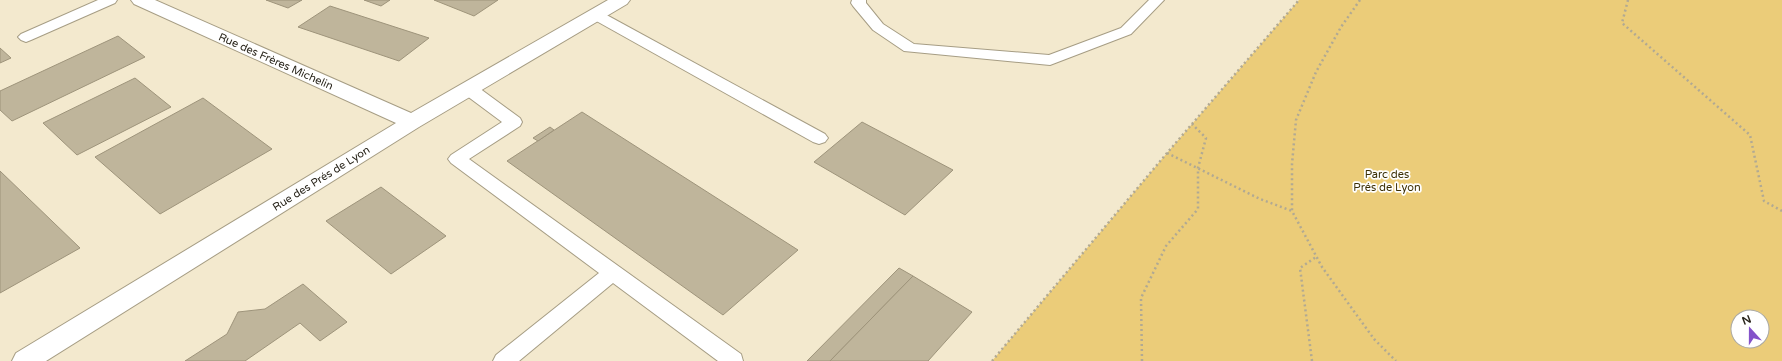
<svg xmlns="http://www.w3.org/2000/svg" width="1782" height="361" font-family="'Varela Round',sans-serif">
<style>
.green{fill:#ebcc79;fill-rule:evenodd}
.building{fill:#bfb59b;stroke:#9e947b}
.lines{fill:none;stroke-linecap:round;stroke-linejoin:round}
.lane-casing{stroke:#a69d84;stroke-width:2}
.street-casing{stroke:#a69d84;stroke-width:2}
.path{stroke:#b1a993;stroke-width:2.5;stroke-dasharray:2 3;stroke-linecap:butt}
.lane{fill:#fff;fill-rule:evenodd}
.street{fill:#fff;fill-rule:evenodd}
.labels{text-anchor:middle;stroke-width:3.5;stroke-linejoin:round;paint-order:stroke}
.street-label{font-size:11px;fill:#29251b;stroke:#fff}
.park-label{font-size:11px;fill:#3c2f05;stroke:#fff}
</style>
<rect width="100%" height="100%" fill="#f3e9ce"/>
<path class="green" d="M1299 0H1782V361H992L1167 153ZM1738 317H1762V341H1738Z"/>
<g class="building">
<path d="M266 0H302L288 8Z"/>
<path d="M364 0H390L381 6Z"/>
<path d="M434 0H498L474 16Z"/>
<path d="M330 6 429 38 399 61 298 27Z"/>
<path d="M118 36 145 57 12 121 0 110V91Z"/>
<path d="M0 48 11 58 0 63Z"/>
<path d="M135 78 171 107 77 155 43 123Z"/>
<path d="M203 98 272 149 160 214 95 157Z"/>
<path d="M582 112 798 250 723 315 507 161Z"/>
<path d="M862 122 953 170 905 215 814 162Z"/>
<path d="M550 127 554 130 538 141 533 138Z"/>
<path d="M0 171 80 248 0 293Z"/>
<path d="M381 187 446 236 391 274 326 221Z"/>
<path d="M899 268 913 276 830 361H807Z"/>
<path d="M913 276 972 312 928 361H830Z"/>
<path d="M303 284 347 322 320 341 300 323 245 361H185L227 334 238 312 265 309Z"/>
</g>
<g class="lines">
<defs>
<g id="lane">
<path d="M98 0H117L115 3 31 40 26 42 21 40 18 37 21 34Z"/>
<path d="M852 0H866V3L883 24 914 44 1049 55 1121 28 1149 0H1164L1131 34 1050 65 904 51 873 30 853 6 851 3Z"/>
<path d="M596 11 601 12 825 134 828 138 825 142 819 144 813 142 591 18 589 15 591 12Z"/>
<path d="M469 84 475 85 520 118 522 122 520 126 469 159 741 354 743 361H718L613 283 519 361H493L496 355 599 273 451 163 448 159 451 155 502 122 463 93 461 89 463 85Z"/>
</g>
<path id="street" d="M131 0H155L411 113 608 0H630L627 4 419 127 46 361H12L16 353 396 123 134 4Z"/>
</defs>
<use href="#lane" class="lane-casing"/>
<use href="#street" class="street-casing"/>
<g class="path">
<path d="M1360 0 1341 27 1316 72 1296 120 1292 164V211L1322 267 1374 339 1396 361"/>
<path d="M1628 0 1622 23 1750 135 1764 201 1782 211"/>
<path d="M1167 153 1260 199 1292 211"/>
<path d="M992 361 1167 153 1299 0"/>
<path d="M1142 361 1141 298 1166 246 1198 209V168L1206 138 1192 124"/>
<path d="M1312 361 1300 268 1316 257"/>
</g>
<use href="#lane" class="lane"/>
<use href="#street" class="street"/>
</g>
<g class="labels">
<g class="street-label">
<text transform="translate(276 61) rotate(24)" y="4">Rue des Frères Michelin</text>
<text transform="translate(321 178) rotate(-32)" y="4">Rue des Prés de Lyon</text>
</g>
<g class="park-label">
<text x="1387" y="178">Parc des<tspan x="1387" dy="13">Prés de Lyon</tspan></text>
</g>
</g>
<g transform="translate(1750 329) rotate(339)"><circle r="19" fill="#ffffff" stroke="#a9a8a4"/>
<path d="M0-3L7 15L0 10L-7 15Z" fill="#8452ca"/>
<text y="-6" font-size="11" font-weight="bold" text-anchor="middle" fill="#29251b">N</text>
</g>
</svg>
